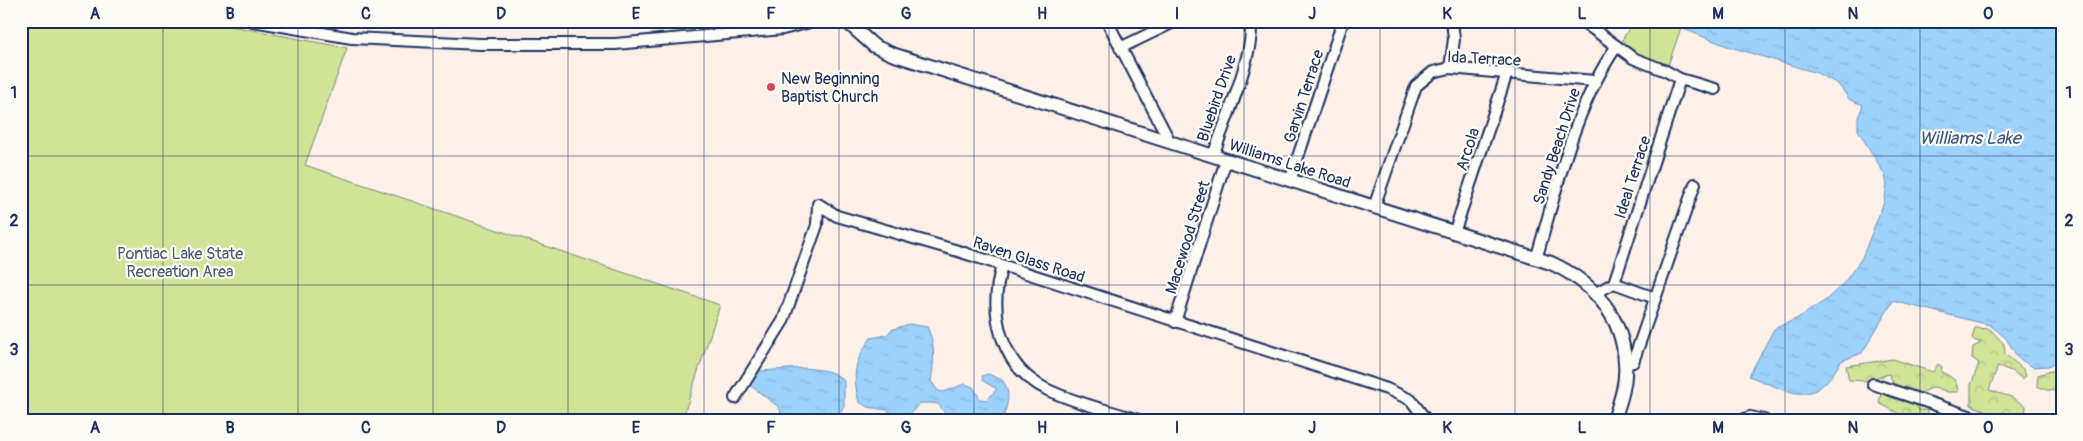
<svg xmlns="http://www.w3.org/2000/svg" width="2083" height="441" font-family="Pangolin,sans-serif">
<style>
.green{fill:#d0e397;stroke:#76897a}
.forest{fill:url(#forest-crowns);stroke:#76897a}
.water{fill:url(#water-ripples);stroke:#6991bd}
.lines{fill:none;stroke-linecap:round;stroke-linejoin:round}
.minor-casing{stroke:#1b2f5e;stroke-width:14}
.major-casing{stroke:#1b2f5e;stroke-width:16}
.minor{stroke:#fdfcf7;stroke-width:10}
.major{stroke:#fdfcf7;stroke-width:12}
.grid{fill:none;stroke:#1b2f5e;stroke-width:1;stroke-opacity:0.55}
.poi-dot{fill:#d1495b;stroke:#fdfcf7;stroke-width:2}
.labels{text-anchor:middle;stroke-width:4.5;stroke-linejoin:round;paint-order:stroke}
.street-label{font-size:16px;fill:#1b2f5e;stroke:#fdfcf7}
.poi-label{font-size:16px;fill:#1b2f5e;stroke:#fdfcf7;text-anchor:start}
.park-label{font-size:16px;fill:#485c6c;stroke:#fdfcf7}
.water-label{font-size:18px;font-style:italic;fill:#3c5886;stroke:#fdfcf7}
.neatline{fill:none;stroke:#1b2f5e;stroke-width:2}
.grid-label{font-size:16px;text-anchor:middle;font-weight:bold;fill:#1b2f5e}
</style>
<defs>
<pattern id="forest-crowns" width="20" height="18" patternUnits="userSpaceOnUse" patternTransform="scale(1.25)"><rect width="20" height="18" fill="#d0e397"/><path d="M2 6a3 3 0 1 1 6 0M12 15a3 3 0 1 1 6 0" fill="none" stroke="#b2c385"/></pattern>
<pattern id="water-ripples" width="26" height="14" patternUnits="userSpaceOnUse" patternTransform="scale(1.25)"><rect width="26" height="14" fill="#9dd2fc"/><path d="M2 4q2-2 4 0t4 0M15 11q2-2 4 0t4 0" fill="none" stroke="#87b5da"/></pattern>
</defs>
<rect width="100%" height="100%" fill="#fcf0e8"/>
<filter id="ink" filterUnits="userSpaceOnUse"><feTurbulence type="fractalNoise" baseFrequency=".02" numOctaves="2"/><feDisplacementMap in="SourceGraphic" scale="10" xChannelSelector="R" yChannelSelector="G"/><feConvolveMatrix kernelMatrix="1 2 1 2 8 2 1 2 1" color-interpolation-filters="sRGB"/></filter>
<g filter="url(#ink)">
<g class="green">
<path d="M21 21H205L347 48 305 165 720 305 682 420H21Z"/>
<path d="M1633 21H1666L1681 28 1666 71 1633 58 1620 44Z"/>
</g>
<g class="forest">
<path d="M1975 328 1990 329 2004 344 2005 354 2023 369 2026 376 2022 379 2014 372 1998 366 1989 390 2011 397 2026 406 2025 419 2001 417 1971 405V385L1979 363 1972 358 1973 347 1981 343 1972 339Z"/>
<path d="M1893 359 1933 372 1938 364 1942 367 1941 372C1952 377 1957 379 1958 392H1948L1935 387 1920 393 1895 386 1889 374 1864 381 1849 380 1846 366Z"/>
<path d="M2051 371 2062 372V392L2047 390 2037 386 2038 375Z"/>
<path d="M1887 392 1901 401 1914 402 1919 410H1927L1926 420 1909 416 1907 418 1879 403 1881 393Z"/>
</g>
<g class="water">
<path d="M1663 21H2062V361L2048 366 2033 367 2018 358 2006 338 1990 325 1893 301 1862 353 1841 361C1813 410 1793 393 1749 376L1774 329 1796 319 1826 300 1843 284 1862 258 1884 202 1887 186 1885 175 1858 130V118L1863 105 1850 100 1838 84 1817 73 1727 46Z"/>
<path d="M909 324 927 327C936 344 934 363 931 381L938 391 943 392 965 384 973 387 980 399 987 400 997 389 983 381 982 376 988 374 1002 380C1012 392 1007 407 1002 420H950C935 402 945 403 920 403L910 414 900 419 887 410 868 407 859 402C852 374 854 362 871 338L887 335 891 330Z"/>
<path d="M804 368C819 370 833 369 844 381V407L836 419 785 420 781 415 780 408 750 385V377L760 371Z"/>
</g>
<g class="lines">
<defs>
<g id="minor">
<path d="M253 21 352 38 480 44H615L783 29 814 21"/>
<path d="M1107 21 1170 142"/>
<path d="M1582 21 1633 58 1666 71 1680 79 1715 89"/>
<path d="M1120 48 1176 21"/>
<path d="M1450 68 1454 39 1452 21"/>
<path d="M1213 156C1223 126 1257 49 1250 21"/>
<path d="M1290 181 1343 21"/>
<path d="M1374 207 1416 86 1433 72 1450 68 1594 81"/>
<path d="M1454 233 1507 73"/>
<path d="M1536 259C1558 186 1573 110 1616 47"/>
<path d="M1002 266C988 312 1000 366 1046 389 1074 403 1108 410 1138 420"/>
<path d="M1614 283 1680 79"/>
<path d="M1596 293 1614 283 1655 298"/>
<path d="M1175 322 1226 160"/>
<path d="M1626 364 1633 362 1695 184"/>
<path d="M1873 384 1981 420"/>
<path d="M735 398 783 321 817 225 818 204 837 216 958 251 1387 389 1411 400 1426 420"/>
<path d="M1742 420 1750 417 1764 420"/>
</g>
<path id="major" d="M846 21 874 46 892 54 1551 263C1592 282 1623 315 1625 363 1627 382 1620 402 1614 420"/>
</defs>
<use href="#minor" class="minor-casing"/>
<use href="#major" class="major-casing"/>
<use href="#minor" class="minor"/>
<use href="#major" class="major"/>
</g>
</g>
<path class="grid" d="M163 21V420M298 21V420M433 21V420M568 21V420M704 21V420M839 21V420M974 21V420M1109 21V420M1244 21V420M1380 21V420M1515 21V420M1650 21V420M1785 21V420M1920 21V420M21 156H2062M21 285H2062"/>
<circle class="poi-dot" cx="771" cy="87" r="5"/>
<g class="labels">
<g class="street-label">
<text transform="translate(1484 58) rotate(3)" y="6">Ida Terrace</text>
<text transform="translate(1303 96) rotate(-72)" y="6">Garvin Terrace</text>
<text transform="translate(1216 98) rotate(-71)" y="6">Bluebird Drive</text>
<text transform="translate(1556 146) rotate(-72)" y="6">Sandy Beach Drive</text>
<text transform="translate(1467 149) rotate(-72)" y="6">Arcola</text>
<text transform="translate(1290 163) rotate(18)" y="6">Williams Lake Road</text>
<text transform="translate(1632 177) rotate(-72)" y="6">Ideal Terrace</text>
<text transform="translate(1187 237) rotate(-73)" y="6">Macewood Street</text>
<text transform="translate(1029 259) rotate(18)" y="6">Raven Glass Road</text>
</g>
<g class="poi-label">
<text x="781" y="84">New Beginning<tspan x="781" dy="18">Baptist Church</tspan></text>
</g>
<g class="park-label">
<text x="180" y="259">Pontiac Lake State<tspan x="180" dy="18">Recreation Area</tspan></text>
</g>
<g class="water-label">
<text x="1970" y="144">Williams Lake</text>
</g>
</g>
<rect width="2083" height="441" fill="none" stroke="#fdfcf7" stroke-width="55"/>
<rect x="28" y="28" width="2028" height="386" class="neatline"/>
<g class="grid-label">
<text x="95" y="19">A</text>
<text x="230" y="19">B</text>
<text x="366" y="19">C</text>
<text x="501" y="19">D</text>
<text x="636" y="19">E</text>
<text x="771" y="19">F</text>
<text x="906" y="19">G</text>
<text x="1042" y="19">H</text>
<text x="1177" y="19">I</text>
<text x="1312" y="19">J</text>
<text x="1447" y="19">K</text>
<text x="1582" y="19">L</text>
<text x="1718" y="19">M</text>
<text x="1853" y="19">N</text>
<text x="1988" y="19">O</text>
<text x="14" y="98">1</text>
<text x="2069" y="98">1</text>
<text x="14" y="226">2</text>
<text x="2069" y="226">2</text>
<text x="14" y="355">3</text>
<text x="2069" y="355">3</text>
<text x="95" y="433">A</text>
<text x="230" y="433">B</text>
<text x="366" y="433">C</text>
<text x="501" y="433">D</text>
<text x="636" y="433">E</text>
<text x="771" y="433">F</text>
<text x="906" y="433">G</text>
<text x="1042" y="433">H</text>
<text x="1177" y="433">I</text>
<text x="1312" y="433">J</text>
<text x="1447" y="433">K</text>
<text x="1582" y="433">L</text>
<text x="1718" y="433">M</text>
<text x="1853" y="433">N</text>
<text x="1988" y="433">O</text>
</g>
</svg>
